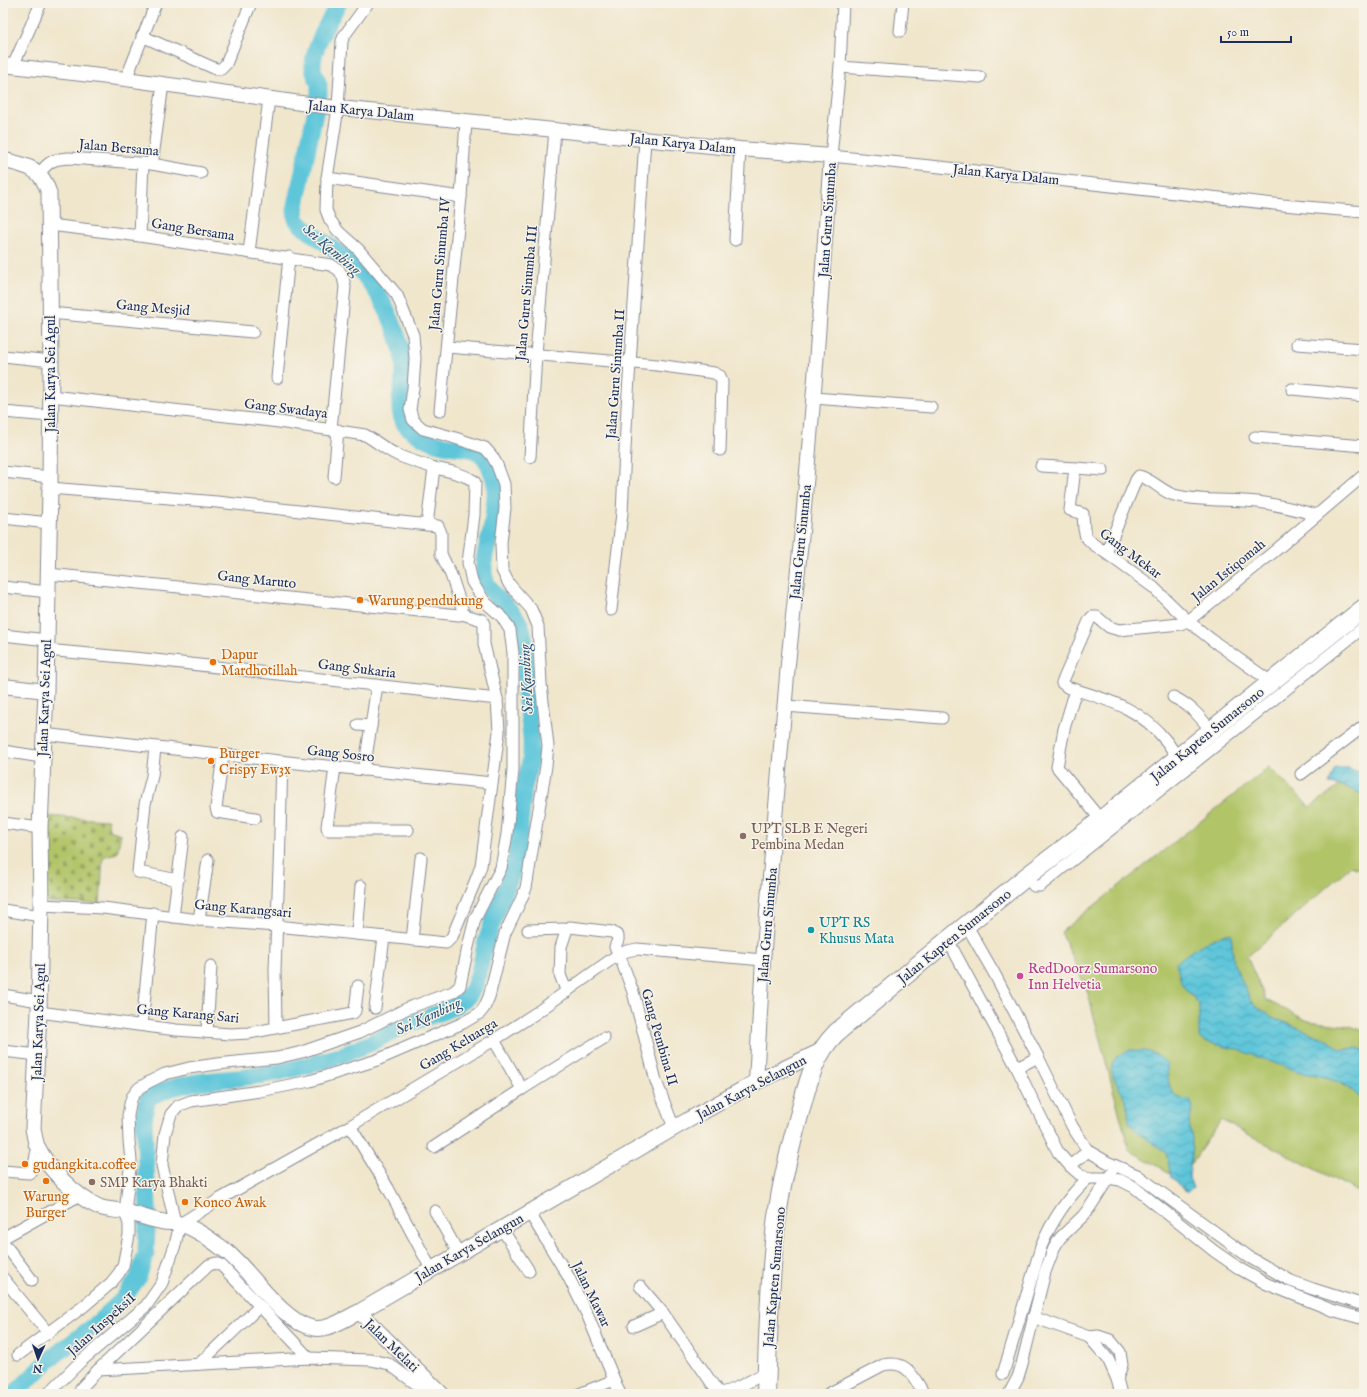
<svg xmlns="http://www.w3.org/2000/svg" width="1367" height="1397" font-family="'IM FELL English',serif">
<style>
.grass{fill:#b1c468;stroke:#667a63}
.cemetery{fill:url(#cemetery-stones);stroke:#667a63}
.water{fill:url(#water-waves);stroke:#3c7a9c}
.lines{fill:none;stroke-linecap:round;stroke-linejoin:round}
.river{stroke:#5ec6da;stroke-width:17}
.minor-casing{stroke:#868a95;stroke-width:13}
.tertiary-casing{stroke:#868a95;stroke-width:16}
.secondary-casing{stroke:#868a95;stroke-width:17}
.trunk-casing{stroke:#868a95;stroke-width:20}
.minor{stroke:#fff;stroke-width:11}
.tertiary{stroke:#fff;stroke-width:14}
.secondary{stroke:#fff;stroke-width:15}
.trunk{stroke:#fff;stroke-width:18}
.food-dot{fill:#e8710a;stroke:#f7f3e8;stroke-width:1.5}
.education-dot{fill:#8d6e63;stroke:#f7f3e8;stroke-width:1.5}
.culture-dot{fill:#0f9aa8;stroke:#f7f3e8;stroke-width:1.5}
.hotel-dot{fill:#d1479c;stroke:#f7f3e8;stroke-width:1.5}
.labels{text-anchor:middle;stroke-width:3;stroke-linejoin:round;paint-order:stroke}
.street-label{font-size:14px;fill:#1b2f5e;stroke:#f7f3e8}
.food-label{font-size:14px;fill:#c56008;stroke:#f7f3e8;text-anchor:start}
.education-label{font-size:14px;fill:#785e54;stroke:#f7f3e8;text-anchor:start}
.culture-label{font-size:14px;fill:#0d838f;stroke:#f7f3e8;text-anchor:start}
.hotel-label{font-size:14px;fill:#b23c85;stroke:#f7f3e8;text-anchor:start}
.water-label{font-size:15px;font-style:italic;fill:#2c557d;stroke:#f7f3e8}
</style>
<defs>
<pattern id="cemetery-stones" width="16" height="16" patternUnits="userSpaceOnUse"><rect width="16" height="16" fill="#b1c468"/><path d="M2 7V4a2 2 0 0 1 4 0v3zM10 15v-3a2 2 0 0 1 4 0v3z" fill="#8fa059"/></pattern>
<pattern id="water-waves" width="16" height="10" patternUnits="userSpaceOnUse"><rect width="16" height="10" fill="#5ec6da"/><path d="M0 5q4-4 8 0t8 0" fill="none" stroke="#4da1b4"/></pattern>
</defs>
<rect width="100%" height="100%" fill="#f7f3e8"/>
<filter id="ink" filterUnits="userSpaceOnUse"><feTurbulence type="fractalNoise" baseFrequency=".025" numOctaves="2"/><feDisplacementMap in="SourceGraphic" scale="8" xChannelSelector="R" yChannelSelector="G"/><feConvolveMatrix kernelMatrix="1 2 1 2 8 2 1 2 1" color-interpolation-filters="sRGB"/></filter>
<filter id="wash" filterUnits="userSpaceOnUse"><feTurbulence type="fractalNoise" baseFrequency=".012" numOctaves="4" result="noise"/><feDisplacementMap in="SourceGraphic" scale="16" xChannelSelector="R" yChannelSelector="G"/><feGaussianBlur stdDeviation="0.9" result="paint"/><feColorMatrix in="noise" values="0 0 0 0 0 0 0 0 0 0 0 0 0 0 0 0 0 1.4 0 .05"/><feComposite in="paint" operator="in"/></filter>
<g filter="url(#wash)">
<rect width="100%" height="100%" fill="#f0e6cc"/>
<path class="grass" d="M1269 767 1310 807 1364 769V871L1351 866 1247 957 1266 1000 1308 1021 1350 1026 1364 1031V1195L1221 1120 1181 1179 1129 1150 1087 990 1061 932Z"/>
<path class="cemetery" d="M45 816 108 820 109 830 121 834 117 853 103 857 100 904 44 902Z"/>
<g class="water">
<path d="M1335 768H1348L1364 774V795L1343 786 1329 784Z"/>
<path d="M1231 933 1234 964 1252 1003 1272 1017 1328 1040 1340 1050 1356 1048 1364 1050V1099L1341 1083 1320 1076 1304 1073 1288 1068 1239 1050 1206 1042 1199 1038V1004L1182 985 1176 963C1192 949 1210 938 1231 933Z"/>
<path d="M1131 1050C1147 1051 1155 1051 1167 1064 1168 1081 1168 1100 1190 1100L1193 1107 1189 1123 1192 1137V1147L1189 1178 1193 1188 1187 1192 1171 1177 1166 1152C1156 1145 1136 1133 1130 1123 1127 1118 1129 1110 1127 1104 1120 1084 1094 1062 1131 1050Z"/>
</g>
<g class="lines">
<path class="river" d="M14 1394 50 1359 95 1325 122 1300 138 1278 146 1254 147 1227 148 1207 144 1121 146 1106 148 1098C185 1078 223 1081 263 1075 297 1069 332 1060 364 1046 381 1038 397 1029 414 1022 432 1015 450 1011 465 999 479 988 481 959 486 942 493 918 504 896 512 872 521 846 520 814 524 787 527 775 531 762 531 750 532 729 526 709 525 689 525 670 527 651 523 633 518 608 490 600 485 578 482 565 486 548 490 536 492 525 496 497 495 486 495 481 492 473 490 468 480 444 464 450 444 445 433 443 413 434 406 426 393 412 405 382 404 365 401 335 382 293 360 271 343 254 320 240 301 225L296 219 295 210 319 94C319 91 319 88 319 85 317 78 313 73 313 67 312 49 330 18 339 3"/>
</g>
</g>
<g filter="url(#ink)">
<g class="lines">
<defs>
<g id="minor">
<path d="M843 3 840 67 831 156 940 167 1283 205 1364 212"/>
<path d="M900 31 903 3"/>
<path d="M142 36 216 69H221L226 64 251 3"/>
<path d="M13 66 41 3"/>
<path d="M840 67 980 77"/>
<path d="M126 79 156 3"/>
<path d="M152 164 163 84"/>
<path d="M39 174C49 161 53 159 69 158L152 164 201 173"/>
<path d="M327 178 461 197"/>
<path d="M50 225 140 236 331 265 339 270 343 277 345 287 331 429"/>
<path d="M140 236 143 163"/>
<path d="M735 240 740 149"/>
<path d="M249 252 269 99"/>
<path d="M50 313 253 332"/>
<path d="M1297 344 1364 349"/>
<path d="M447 347 657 365 714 373 720 376 722 382 720 450"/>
<path d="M3 356 51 361"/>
<path d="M277 378 289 257"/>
<path d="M1292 389 1364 396"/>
<path d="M814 398 931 407"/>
<path d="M440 411 461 197 466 121"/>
<path d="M3 412 50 416"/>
<path d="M1255 437 1364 446"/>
<path d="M530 457 536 354 555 130"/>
<path d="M1041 466 1075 468 1070 510 1083 514 1084 529 1086 537 1093 544 1106 553 1153 587 1188 621 1212 640 1271 682"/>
<path d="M1075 468 1103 470"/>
<path d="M3 472 50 477"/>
<path d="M334 477 338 430"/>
<path d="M50 488 217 502 438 526 441 533V554L451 575 462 608V614"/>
<path d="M3 518 49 523"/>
<path d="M427 525 434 468"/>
<path d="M1106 553 1136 480 1139 476C1152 479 1161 491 1174 495 1200 502 1230 499 1257 502 1277 504 1298 510 1317 515"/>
<path d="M3 587 48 592"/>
<path d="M611 610 622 513 627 408 645 140"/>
<path d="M3 635 47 640"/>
<path d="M46 650 155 660 497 699"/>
<path d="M1077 691 1073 699 1064 729 1057 767 1101 820"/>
<path d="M1173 697C1190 705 1200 716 1211 731"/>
<path d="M785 706 942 718"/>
<path d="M358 725 371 726 377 685"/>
<path d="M43 734 297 763 492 783"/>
<path d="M155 748 152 776 145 804 138 872 178 880"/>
<path d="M3 751 42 757"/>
<path d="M223 755 216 808 217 812 255 818"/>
<path d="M335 767 327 827 328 830H408"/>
<path d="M364 770 371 726"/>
<path d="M1185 770C1179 761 1173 750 1167 742 1139 706 1107 700 1067 687L1062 683 1089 621 1092 617H1097L1109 627 1119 630 1180 624 1188 621 1276 550 1364 475"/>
<path d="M1301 774 1364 726"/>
<path d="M3 823 40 828"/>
<path d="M1026 877 1034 886H1040L1364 627"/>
<path d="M41 905 103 908 199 920 276 926 446 943 452 937 477 877 481 866 499 732 497 699 484 644V624L482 620 462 614 459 615 48 574"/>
<path d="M3 910 41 916"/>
<path d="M173 917 183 837"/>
<path d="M199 920 208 860"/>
<path d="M967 926 994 973 1038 1057 1072 1126 1088 1151 1107 1162 1137 1175 1249 1257 1291 1281 1313 1289 1364 1305"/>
<path d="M528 930 567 929"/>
<path d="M357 934 361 886"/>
<path d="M412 940 421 858"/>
<path d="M948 940 1017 1068 1058 1152 1070 1166 1079 1174 1088 1178H1108L1120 1180 1134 1187 1214 1251 1240 1269 1267 1284 1332 1310 1364 1319"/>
<path d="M567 992 560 975 561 947 567 929 570 927 612 932 618 936V940L615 947 619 954 633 992 656 1081 674 1128"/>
<path d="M3 995 39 1001"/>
<path d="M375 1008 384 937"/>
<path d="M39 1012 176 1030 231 1034 249 1033 353 1013 355 1011 358 986"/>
<path d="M142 1025 153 913"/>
<path d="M276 1027 275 969 279 869 282 761"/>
<path d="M207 1032 211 966"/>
<path d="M494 1040 522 1089"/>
<path d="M3 1051 38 1055"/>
<path d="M1017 1068 1038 1057"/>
<path d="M350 1126 388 1188 431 1269"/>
<path d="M434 1147 522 1089 604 1038"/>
<path d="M1070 1166 1088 1151"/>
<path d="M3 1171 29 1173C36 1167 36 1154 37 1146"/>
<path d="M435 1211 459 1254"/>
<path d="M529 1212 568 1276 587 1314 620 1394"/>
<path d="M175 1223 162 1165 165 1134 171 1114 178 1106 191 1101 260 1091 310 1081 377 1060 463 1023 480 1013 484 1008 489 997 505 933 520 902 526 888 546 766 548 746 541 684 538 626 531 609 509 584 502 570 501 543 505 508 504 484 497 465 492 456 485 448 452 437 423 429 413 420 410 410 413 388 415 358 413 335 397 295 358 249 338 231 330 220 326 210 327 178 338 108 342 41 344 36 368 3"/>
<path d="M502 1229 529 1271"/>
<path d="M3 1238 80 1195"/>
<path d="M3 1242 32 1280"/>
<path d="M3 1278 48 1333"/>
<path d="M640 1286 663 1313 718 1392C728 1395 757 1377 767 1372"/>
<path d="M1033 1317 1089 1337 1108 1359 1117 1379 1121 1394"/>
<path d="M634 1326 663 1313"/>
<path d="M1089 1337 1098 1336 1110 1340 1120 1352 1122 1365 1117 1379"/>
<path d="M18 1355 84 1306 111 1283 119 1273 123 1266 129 1235V1224L125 1212 131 1160 129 1141 128 1116 130 1104 132 1097 139 1088 149 1082 165 1074 189 1068 217 1064 277 1058 302 1052 360 1032 408 1008 453 992 460 986 468 947 475 919 501 868 507 834 513 770V653L510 630 502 617 485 602 472 582 468 563 474 515 475 483 474 481C462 473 448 471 435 468 424 465 413 461 402 457 388 452 378 442 365 435L279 422 51 396"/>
<path d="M199 1364 260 1306"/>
<path d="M98 1370 309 1358 371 1360 389 1364 430 1394"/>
<path d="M1003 1374 1041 1247C1052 1220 1067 1198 1088 1178"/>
<path d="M48 1394 80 1362 146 1306 162 1283 175 1245 180 1224 220 1199 350 1126 494 1040 536 1013 619 954 627 951 637 949 763 960"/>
<path d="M80 1394 81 1388 98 1370 209 1265 216 1263 222 1266 309 1358"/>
<path d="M579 1394 614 1380"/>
<path d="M828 1394 883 1365C908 1360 913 1376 924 1394"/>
<path d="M1009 1394 1018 1377 1022 1364 1045 1272 1054 1248 1060 1238 1083 1216 1090 1207 1111 1174"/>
</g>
<g id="tertiary">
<path d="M3 65 126 79 330 107 740 149 831 156 815 378 802 531 788 664 763 960 756 1082"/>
<path d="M3 686 46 691"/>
<path d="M359 1312 442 1394"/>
</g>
<path id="secondary" d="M3 160C27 166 41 167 49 193L51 361 50 488 46 691 40 828 41 905 39 1012 33 1128C34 1134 35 1141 37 1146 48 1169 76 1197 99 1207 107 1210 118 1210 126 1212 139 1215 151 1220 164 1222 168 1223 172 1222 176 1223 195 1227 211 1240 226 1251 251 1271 282 1322 313 1328 328 1331 346 1318 359 1312L674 1128 756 1082 821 1051"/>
<path id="trunk" d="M766 1394C768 1341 769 1287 775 1233 779 1192 789 1151 800 1112 808 1082 814 1055 836 1033L948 940 1026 877 1101 820 1271 682 1364 608"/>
</defs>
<use href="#minor" class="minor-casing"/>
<use href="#tertiary" class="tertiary-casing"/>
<use href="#secondary" class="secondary-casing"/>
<use href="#trunk" class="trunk-casing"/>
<use href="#minor" class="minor"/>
<use href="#tertiary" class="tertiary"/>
<use href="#secondary" class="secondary"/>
<use href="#trunk" class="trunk"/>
</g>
</g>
<g class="food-dot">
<circle cx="360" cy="600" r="4"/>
<circle cx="213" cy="662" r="4"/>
<circle cx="211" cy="761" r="4"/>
<circle cx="25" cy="1164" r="4"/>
<circle cx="46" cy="1181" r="4"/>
<circle cx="185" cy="1202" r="4"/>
</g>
<g class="education-dot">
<circle cx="743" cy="836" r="4"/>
<circle cx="92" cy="1182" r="4"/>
</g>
<circle class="culture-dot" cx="811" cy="930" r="4"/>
<circle class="hotel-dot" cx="1020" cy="976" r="4"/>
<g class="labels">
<g class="street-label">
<text transform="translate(361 110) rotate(6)" y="5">Jalan Karya Dalam</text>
<text transform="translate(683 143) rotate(6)" y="5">Jalan Karya Dalam</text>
<text transform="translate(119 147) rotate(5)" y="5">Jalan Bersama</text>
<text transform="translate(1006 174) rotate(6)" y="5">Jalan Karya Dalam</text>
<text transform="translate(827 220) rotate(-86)" y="5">Jalan Guru Sinumba</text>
<text transform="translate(193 229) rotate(9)" y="5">Gang Bersama</text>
<text transform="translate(439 264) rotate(-85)" y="5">Jalan Guru Sinumba IV</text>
<text transform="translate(526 293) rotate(-85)" y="5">Jalan Guru Sinumba III</text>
<text transform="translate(153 307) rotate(5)" y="5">Gang Mesjid</text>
<text transform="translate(50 374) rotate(-90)" y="5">Jalan Karya Sei Agul</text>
<text transform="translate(615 374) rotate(-86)" y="5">Jalan Guru Sinumba II</text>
<text transform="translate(286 408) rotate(7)" y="5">Gang Swadaya</text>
<text transform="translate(800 542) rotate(-84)" y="5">Jalan Guru Sinumba</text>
<text transform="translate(1131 553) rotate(37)" y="5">Gang Mekar</text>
<text transform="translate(1228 570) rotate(-39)" y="5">Jalan Istiqomah</text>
<text transform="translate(257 579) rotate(6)" y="5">Gang Maruto</text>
<text transform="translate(357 668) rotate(7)" y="5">Gang Sukaria</text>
<text transform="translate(44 698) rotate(-88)" y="5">Jalan Karya Sei Agul</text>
<text transform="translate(1207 734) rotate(-39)" y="5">Jalan Kapten Sumarsono</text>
<text transform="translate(341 753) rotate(6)" y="5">Gang Sosro</text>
<text transform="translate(243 908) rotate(5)" y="5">Gang Karangsari</text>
<text transform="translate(767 925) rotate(-85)" y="5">Jalan Guru Sinumba</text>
<text transform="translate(954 936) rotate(-39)" y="5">Jalan Kapten Sumarsono</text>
<text transform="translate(188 1013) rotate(5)" y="5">Gang Karang Sari</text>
<text transform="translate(38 1022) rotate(-88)" y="5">Jalan Karya Sei Agul</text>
<text transform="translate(660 1037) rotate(74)" y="5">Gang Pembina II</text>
<text transform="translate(458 1044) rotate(-31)" y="5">Gang Keluarga</text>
<text transform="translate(751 1087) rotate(-28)" y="5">Jalan Karya Selangun</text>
<text transform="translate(469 1247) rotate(-30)" y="5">Jalan Karya Selangun</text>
<text transform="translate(774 1277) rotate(-85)" y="5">Jalan Kapten Sumarsono</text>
<text transform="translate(592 1294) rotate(64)" y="5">Jalan Mawar</text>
<text transform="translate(101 1324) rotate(-42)" y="5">Jalan InspeksiI</text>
<text transform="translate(392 1345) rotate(44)" y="5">Jalan Melati</text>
</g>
<g class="food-label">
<text x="368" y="605">Warung pendukung</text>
<text x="221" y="659">Dapur<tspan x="221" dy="16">Mardhotillah</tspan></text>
<text x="219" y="758">Burger<tspan x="219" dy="16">Crispy Ew3x</tspan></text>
<text x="33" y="1169">gudangkita.coffee</text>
<text x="46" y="1201" text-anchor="middle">Warung<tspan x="46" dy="16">Burger</tspan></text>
<text x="193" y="1207">Konco Awak</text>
</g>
<g class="education-label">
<text x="751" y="833">UPT SLB E Negeri<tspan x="751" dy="16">Pembina Medan</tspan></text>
<text x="100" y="1187">SMP Karya Bhakti</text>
</g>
<g class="culture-label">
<text x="819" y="927">UPT RS<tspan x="819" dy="16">Khusus Mata</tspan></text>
</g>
<g class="hotel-label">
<text x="1028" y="973">RedDoorz Sumarsono<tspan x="1028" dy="16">Inn Helvetia</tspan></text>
</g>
<g class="water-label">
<text transform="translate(332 249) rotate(40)" y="5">Sei Kambing</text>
<text transform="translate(526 679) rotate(-93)" y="5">Sei Kambing</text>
<text transform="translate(428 1016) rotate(-25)" y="5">Sei Kambing</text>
</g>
</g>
<rect width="1367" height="1397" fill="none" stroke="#f7f3e8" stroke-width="16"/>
<g transform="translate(38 1359) rotate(183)" stroke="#f7f3e8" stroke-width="3" paint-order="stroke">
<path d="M0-3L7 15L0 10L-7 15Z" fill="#1b2f5e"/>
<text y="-6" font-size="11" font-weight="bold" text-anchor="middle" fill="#1b2f5e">N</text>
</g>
<path d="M1221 36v6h70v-6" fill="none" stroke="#1b2f5e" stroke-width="2"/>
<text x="1227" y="36" font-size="12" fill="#1b2f5e" stroke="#f7f3e8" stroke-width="3" paint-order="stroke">50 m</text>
</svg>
